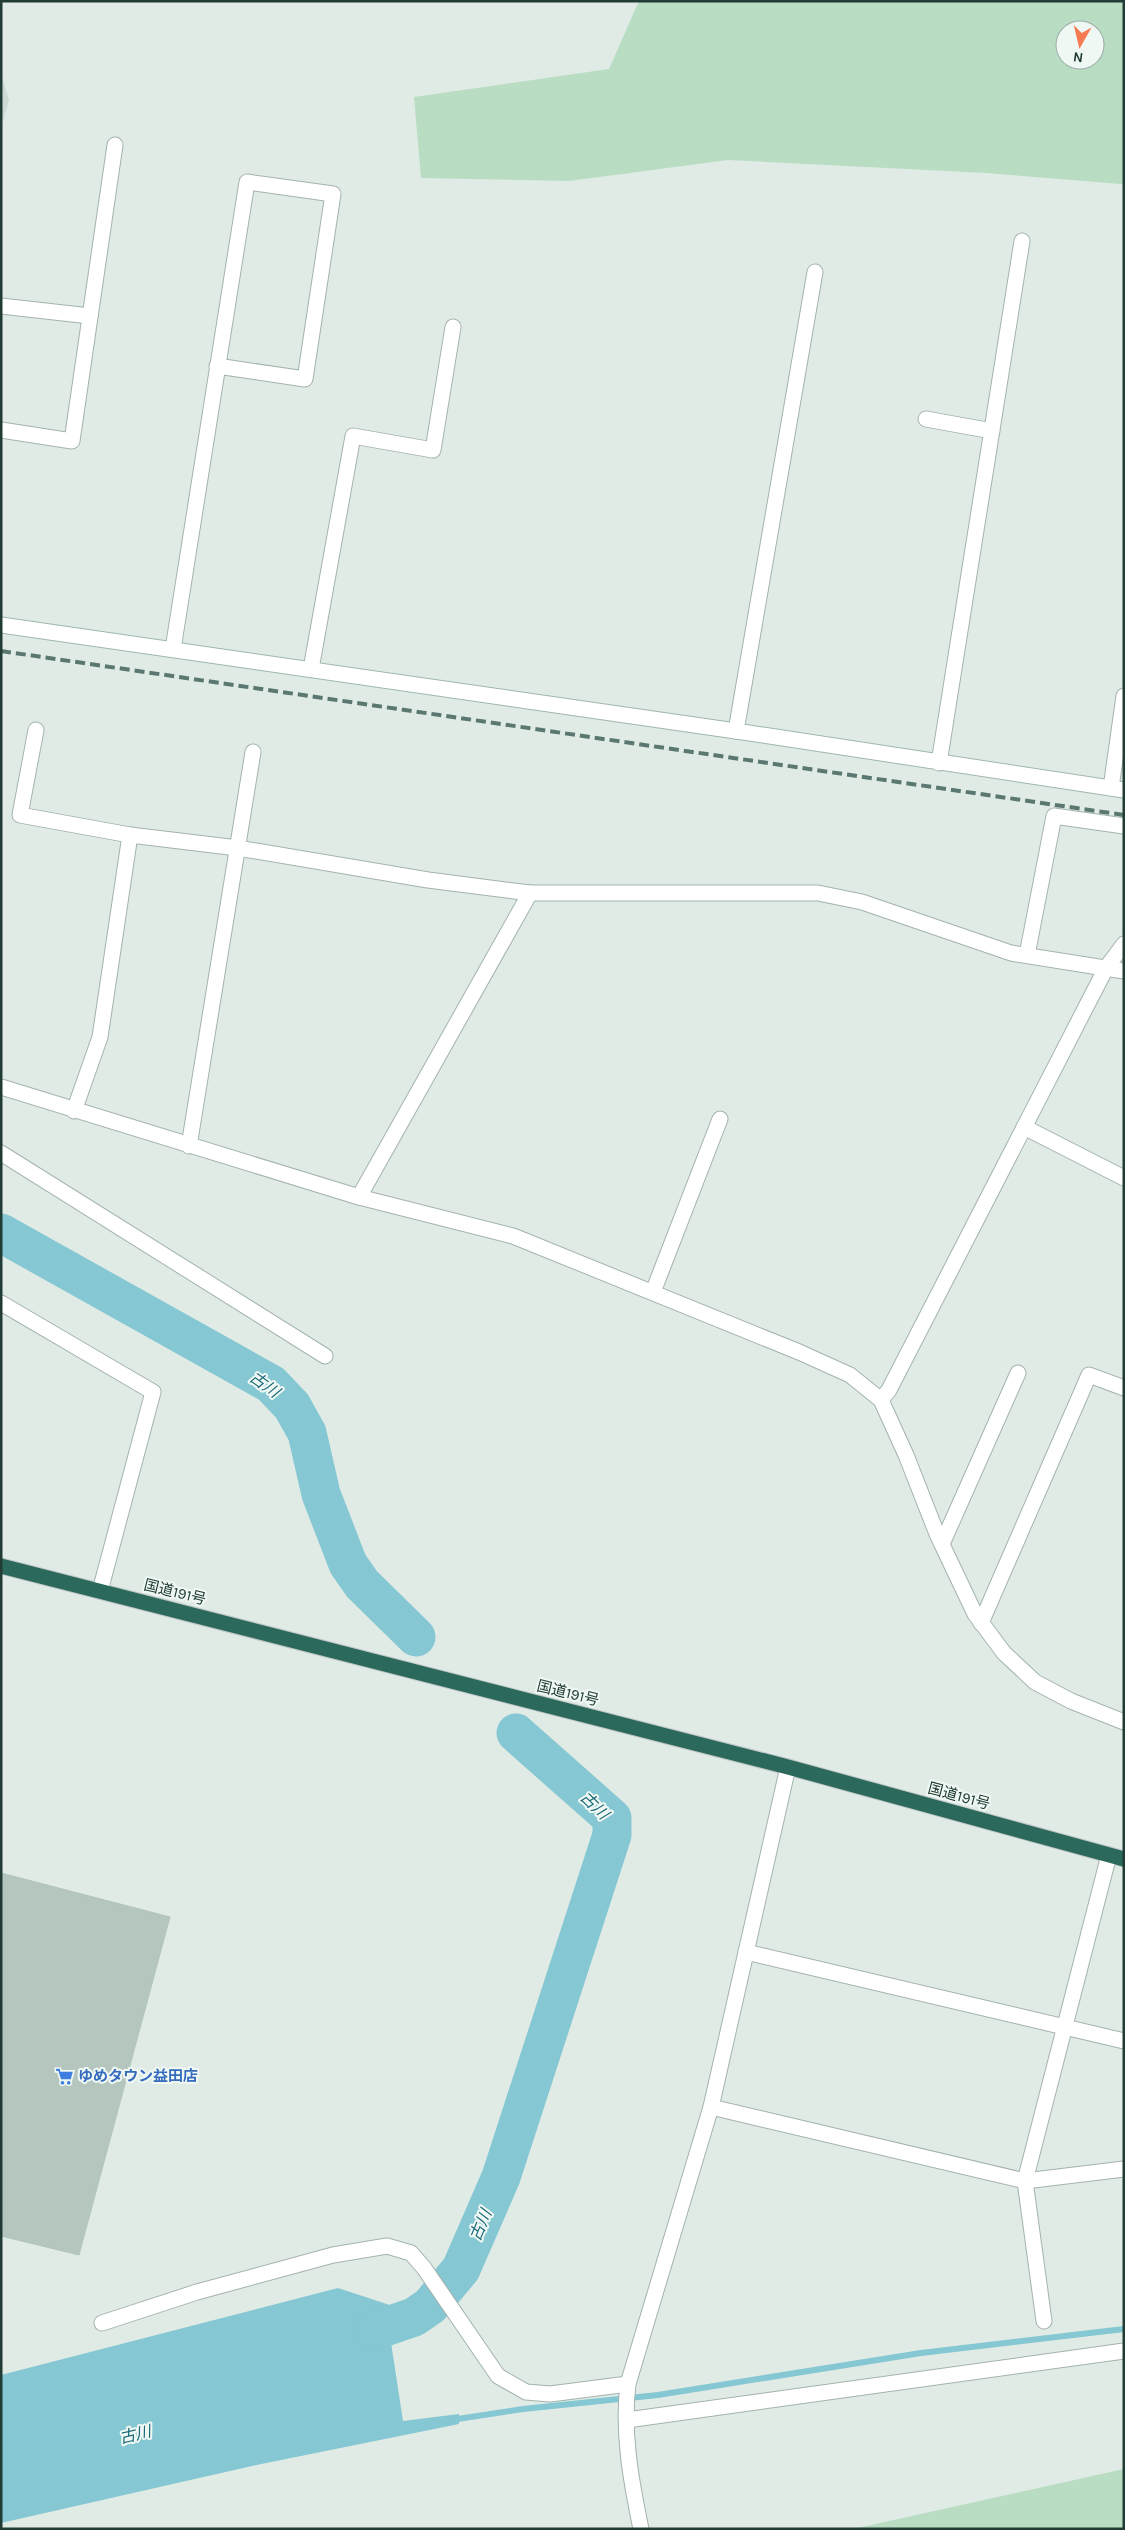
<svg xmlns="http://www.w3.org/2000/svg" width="1125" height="2530" font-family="Karla,'Noto Sans JP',sans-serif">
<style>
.built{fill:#cedbd5}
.green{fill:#b8ddc2;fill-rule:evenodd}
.water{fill:#85c7d2}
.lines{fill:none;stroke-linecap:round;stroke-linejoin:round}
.stream{stroke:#85c7d2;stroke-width:6}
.river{stroke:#85c7d2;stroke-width:39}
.building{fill:#b5c6bf;stroke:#b2c5bd}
.street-casing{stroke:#a3b3ad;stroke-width:17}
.secondary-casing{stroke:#9eb7ae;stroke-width:17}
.highway-casing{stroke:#c1c8c6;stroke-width:17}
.street{stroke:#fff;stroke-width:15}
.secondary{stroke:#fff;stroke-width:15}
.highway{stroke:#2b695c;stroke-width:15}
.rail{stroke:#5a7870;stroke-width:4;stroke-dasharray:10 5;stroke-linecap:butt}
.labels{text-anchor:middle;stroke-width:4;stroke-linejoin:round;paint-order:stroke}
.street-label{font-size:15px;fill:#203c34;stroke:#f0f8f4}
.shop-label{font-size:15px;font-weight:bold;fill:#366cbe;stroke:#f0f8f4;text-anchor:start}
.water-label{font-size:16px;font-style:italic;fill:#196979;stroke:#f0f8f4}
</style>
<rect width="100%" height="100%" fill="#e0ebe6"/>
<path class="built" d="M1 73 9 100 1 128Z"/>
<g class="green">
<path d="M639 1H1124V182L1121 184 986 173 728 160 569 181 421 178 414 97 609 69ZM1065 30H1095V60H1065Z"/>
<path d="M1124 2469V2529H853Z"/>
</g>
<path class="water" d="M338 2288 402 2309 416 2302 431 2321 413 2330 390 2336 403 2421 459 2414V2424L252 2466 1 2523V2375Z"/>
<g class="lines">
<path class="stream" d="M451 2420 523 2409 658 2395 921 2353 1124 2329"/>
<g class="river">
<path d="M1 1233 271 1384 292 1406 307 1433 321 1494 348 1564 362 1584 416 1637"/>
<path d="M373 2331 414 2317 430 2306 461 2269 501 2177 612 1835V1818L516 1733"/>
</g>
</g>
<path class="building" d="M1 1873 170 1917 79 2255 1 2236Z"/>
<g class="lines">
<defs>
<g id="street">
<path d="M1 306 90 316"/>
<path d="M926 419 992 431"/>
<path d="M1 430 72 441 115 145"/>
<path d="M173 649 247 182 333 194 305 379 217 366"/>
<path d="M311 669 353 436 433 450 453 327"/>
<path d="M36 730 20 815 130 835 238 848 428 880 530 893H818L862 902 1011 953 1124 971"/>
<path d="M736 731 815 272"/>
<path d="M939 763 1022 241"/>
<path d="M1111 788 1124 696"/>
<path d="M1027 955 1054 816 1124 826"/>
<path d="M1 1087 359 1197 513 1236 799 1352 850 1375 881 1400 906 1455 937 1534 975 1614 1004 1653 1035 1682 1071 1701 1124 1722"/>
<path d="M74 1111 100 1037 130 835"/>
<path d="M1024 1127 1124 1178"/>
<path d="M189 1146 253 752"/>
<path d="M1 1153 325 1356"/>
<path d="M359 1197 530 893"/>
<path d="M653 1292 720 1119"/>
<path d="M1 1303 153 1392 100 1591"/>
<path d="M881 1400 889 1390 1106 968 1124 944"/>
<path d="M942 1544 1018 1373"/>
<path d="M981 1623 1089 1375 1124 1388"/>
<path d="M746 1952 1124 2041"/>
<path d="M711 2107 1025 2181 1124 2169"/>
<path d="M1044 2321 1025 2181 1109 1855"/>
<path d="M102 2323 197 2292 333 2255 387 2246 411 2253 424 2268 498 2376 526 2392 550 2394 628 2384"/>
<path d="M627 2420 1124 2351"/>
<path d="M641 2529C631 2481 622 2432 628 2384L711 2107 788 1767"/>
</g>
<path id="secondary" d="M1 625 736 731 1124 790"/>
<path id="highway" d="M1 1566 788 1767 1124 1859"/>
</defs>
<use href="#street" class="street-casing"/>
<use href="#secondary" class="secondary-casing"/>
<use href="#highway" class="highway-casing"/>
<use href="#street" class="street"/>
<use href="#secondary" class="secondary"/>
<use href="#highway" class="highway"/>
<path class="rail" d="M1 651 1124 815"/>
</g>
<defs>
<symbol id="supermarket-bare" viewBox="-9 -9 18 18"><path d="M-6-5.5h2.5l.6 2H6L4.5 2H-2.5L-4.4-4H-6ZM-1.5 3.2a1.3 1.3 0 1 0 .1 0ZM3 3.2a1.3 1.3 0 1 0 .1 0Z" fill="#3f7fe0" stroke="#f0f8f4" stroke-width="2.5" paint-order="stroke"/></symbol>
</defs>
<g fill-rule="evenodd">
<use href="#supermarket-bare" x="52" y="2064" width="25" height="25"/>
</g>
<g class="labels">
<g class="street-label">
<text transform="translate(175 1592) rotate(14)" y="5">国道191号</text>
<text transform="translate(568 1693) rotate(14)" y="5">国道191号</text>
<text transform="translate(959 1796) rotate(15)" y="5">国道191号</text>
</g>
<g class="shop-label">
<text x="78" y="2081">ゆめタウン益田店</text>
</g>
<g class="water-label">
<text transform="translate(265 1384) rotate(36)" y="6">古川</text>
<text transform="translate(595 1805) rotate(44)" y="6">古川</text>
<text transform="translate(480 2225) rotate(-67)" y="6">古川</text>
<text transform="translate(135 2434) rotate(-13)" y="6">古川</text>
</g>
</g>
<rect width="1125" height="2530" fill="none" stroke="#203c34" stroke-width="5"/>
<g transform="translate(1080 45) rotate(188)"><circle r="24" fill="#f0f8f4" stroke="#9dada7"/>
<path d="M0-4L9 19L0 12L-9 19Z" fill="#f67b53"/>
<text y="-8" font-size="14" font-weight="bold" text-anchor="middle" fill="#203c34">N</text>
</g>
</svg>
